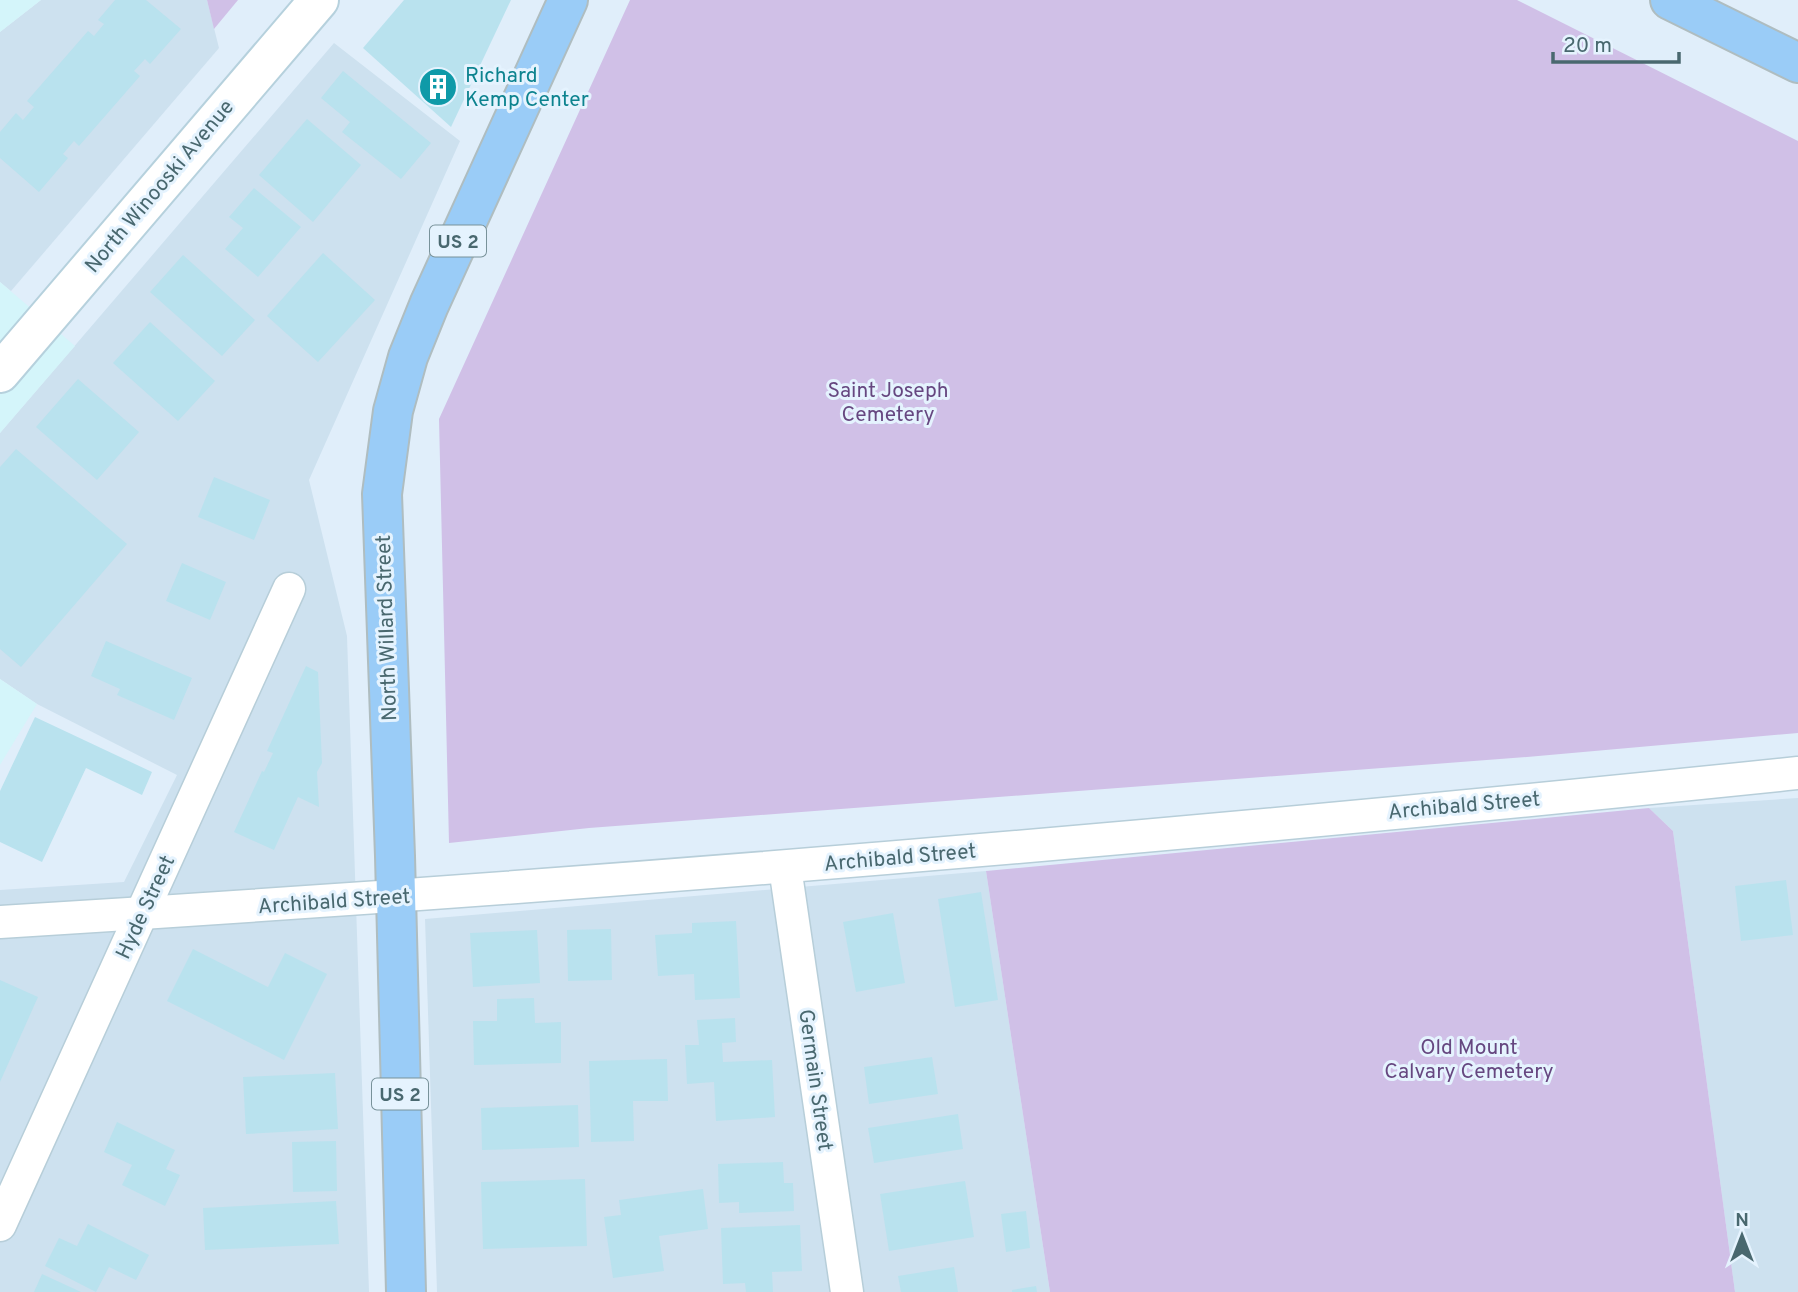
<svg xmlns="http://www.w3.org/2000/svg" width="1798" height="1292" font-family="Overpass,sans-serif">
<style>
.residential{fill:#cde1ef}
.commercial{fill:#d4f5fa}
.green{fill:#d0c0e7}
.building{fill:#b9e2ee}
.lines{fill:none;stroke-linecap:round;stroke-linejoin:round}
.street-casing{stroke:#b7ced9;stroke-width:35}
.secondary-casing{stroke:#b6d1dd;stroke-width:42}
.primary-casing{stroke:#afbdc0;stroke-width:42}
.street{stroke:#fff;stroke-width:32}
.secondary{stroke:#fff;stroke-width:38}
.primary{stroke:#9accf7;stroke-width:38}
.labels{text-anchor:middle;stroke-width:6;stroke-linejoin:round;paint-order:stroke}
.shield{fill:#e5f3fe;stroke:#78929a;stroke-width:2}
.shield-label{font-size:19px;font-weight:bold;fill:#49686f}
.culture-label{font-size:21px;fill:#0d838f;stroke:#e5f3fe;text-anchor:start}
.street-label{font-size:21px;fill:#49686f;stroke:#e5f3fe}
.park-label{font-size:21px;fill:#664780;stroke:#e5f3fe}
</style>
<rect width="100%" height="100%" fill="#e0eefa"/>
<g class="residential">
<path d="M41 0H207L219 48 11 291 0 282V32Z"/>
<path d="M334 43 460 141 309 480 347 636 369 1292H0V890L124 882 177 775 37 704 0 679V433Z"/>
<path d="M1798 798V1292H1735L1673 831 1649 808Z"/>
<path d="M986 871 1050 1292H437L425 919Z"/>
</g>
<g class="commercial">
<path d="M0 0H41L0 32Z"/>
<path d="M0 282 75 346 0 433Z"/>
<path d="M0 679 37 704 0 765Z"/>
</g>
<g class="green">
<path d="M207 0H238L214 29Z"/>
<path d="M630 0H1517L1798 141V733L1527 757 589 828 449 843 439 419Z"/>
<path d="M1649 808 1673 831 1735 1292H1050L986 871Z"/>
</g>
<g class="building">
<path d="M115 0H146L181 29 150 64 145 59 134 71 140 76 79 146 74 141 63 154 68 158 39 192 0 158V132L16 113 23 120 34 107 27 101 88 31 94 36 104 24 98 20Z"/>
<path d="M404 0H511L451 127 363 48Z"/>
<path d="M343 71 431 143 401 179 342 132 350 122 321 98Z"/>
<path d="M307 119 361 165 313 222 259 175Z"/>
<path d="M254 188 301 227 258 277 225 249 243 228 229 217Z"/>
<path d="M323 253 375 300 318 362 267 316Z"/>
<path d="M183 255 255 320 222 356 150 292Z"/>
<path d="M150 322 215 381 178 421 113 363Z"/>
<path d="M78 379 139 432 97 480 36 427Z"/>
<path d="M16 449 127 544 21 667 0 649V467Z"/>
<path d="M214 477 270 500 254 540 198 517Z"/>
<path d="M182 563 226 582 210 620 166 601Z"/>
<path d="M106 641 192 678 174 720 117 695 120 689 91 676Z"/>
<path d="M306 666 318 672 322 763 317 772 319 807 298 797 274 850 234 832 262 771 264 772 273 753 267 751Z"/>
<path d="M35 717 152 772 142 795 86 768 42 862 0 842V791Z"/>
<path d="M1786 880 1793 935 1741 941 1735 886Z"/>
<path d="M981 892 998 1000 955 1007 938 899Z"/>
<path d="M893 913 905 983 856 992 843 922Z"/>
<path d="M736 921 740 998 695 1000 694 974 658 976 655 935 692 933V923Z"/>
<path d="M611 929 612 980 568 981 567 930Z"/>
<path d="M537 930 540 983 473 987 470 933Z"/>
<path d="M193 949 268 987 285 953 327 974 284 1060 167 1001Z"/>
<path d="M0 980 38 997 0 1082Z"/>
<path d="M534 998 535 1023 561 1022V1063L474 1065 473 1021H497V999Z"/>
<path d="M735 1018 736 1042 722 1043 723 1062 772 1060 775 1117 716 1121 714 1082 687 1084 685 1045H699L697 1020Z"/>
<path d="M932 1057 938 1094 869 1104 864 1067Z"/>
<path d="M667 1059 668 1101H633L634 1141 591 1142 589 1061Z"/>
<path d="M335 1073 338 1129 246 1134 243 1077Z"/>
<path d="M578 1105 579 1147 482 1150 481 1108Z"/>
<path d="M958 1114 963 1149 874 1163 868 1128Z"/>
<path d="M117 1122 175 1150 166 1169 180 1175 165 1206 122 1185 132 1165 104 1152Z"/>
<path d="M336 1141 337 1191 293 1192 292 1142Z"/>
<path d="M783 1162 784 1183H793L794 1211 739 1213V1202L719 1203 718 1164Z"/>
<path d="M585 1179 587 1246 483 1249 481 1182Z"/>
<path d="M965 1181 974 1237 889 1251 880 1194Z"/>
<path d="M703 1189 708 1229 659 1236 664 1271 613 1278 604 1217 621 1215 619 1200Z"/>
<path d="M336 1201 339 1244 205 1250 203 1208Z"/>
<path d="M1026 1211 1030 1248 1006 1252 1001 1214Z"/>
<path d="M88 1224 149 1255 136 1280 109 1267 96 1292 45 1266 59 1238 77 1246Z"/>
<path d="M800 1225 802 1271 772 1272 773 1292H746L745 1283 723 1284 721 1228Z"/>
<path d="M954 1267 958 1292H901L898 1276Z"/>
<path d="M42 1274 81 1292H34Z"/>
<path d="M1036 1286 1037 1292H1012V1290Z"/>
</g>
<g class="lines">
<defs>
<g id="street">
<path d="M785 867 847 1292"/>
<path d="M0 922C600 885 1200 835 1798 773"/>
<path d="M0 1225 289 589"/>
</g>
<path id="secondary" d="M0 373 319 0"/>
<g id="primary">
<path d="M1670 0 1798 63"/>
<path d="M406 1292 395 856 382 494 393 411 408 357 429 305 568 0"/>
</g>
</defs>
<use href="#street" class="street-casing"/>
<use href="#secondary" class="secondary-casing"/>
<use href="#primary" class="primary-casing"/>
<use href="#street" class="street"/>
<use href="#secondary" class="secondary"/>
<use href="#primary" class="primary"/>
</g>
<defs>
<symbol id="building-disc" viewBox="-11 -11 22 22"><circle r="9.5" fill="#0f9aa8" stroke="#e5f3fe"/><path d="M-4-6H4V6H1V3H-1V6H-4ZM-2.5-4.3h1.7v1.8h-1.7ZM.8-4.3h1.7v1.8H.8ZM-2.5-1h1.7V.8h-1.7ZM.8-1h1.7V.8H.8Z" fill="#fff"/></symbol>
</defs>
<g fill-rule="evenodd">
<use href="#building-disc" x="416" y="65" width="44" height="44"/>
</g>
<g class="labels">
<g class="shield">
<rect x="430" y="225.5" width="56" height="31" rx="5"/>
<rect x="372" y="1078.5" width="56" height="31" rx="5"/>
</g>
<g class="shield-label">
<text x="458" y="248">US 2</text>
<text x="400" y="1101">US 2</text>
</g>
<g class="culture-label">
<text x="465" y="82">Richard<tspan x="465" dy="24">Kemp Center</tspan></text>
</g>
<g class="street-label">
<text transform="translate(159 186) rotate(-50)" y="7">North Winooski Avenue</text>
<text transform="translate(386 628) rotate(-92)" y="7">North Willard Street</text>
<text transform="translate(1464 805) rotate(-5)" y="7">Archibald Street</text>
<text transform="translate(900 857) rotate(-5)" y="7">Archibald Street</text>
<text transform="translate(334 901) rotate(-4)" y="7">Archibald Street</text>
<text transform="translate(145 907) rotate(-65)" y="7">Hyde Street</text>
<text transform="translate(816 1080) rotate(82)" y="7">Germain Street</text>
</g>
<g class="park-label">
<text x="888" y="397">Saint Joseph<tspan x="888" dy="24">Cemetery</tspan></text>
<text x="1469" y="1054">Old Mount<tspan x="1469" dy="24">Calvary Cemetery</tspan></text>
</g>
</g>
<g transform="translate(1742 1236)" stroke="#e5f3fe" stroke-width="5" paint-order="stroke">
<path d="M0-5L12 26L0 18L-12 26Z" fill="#49686f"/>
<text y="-10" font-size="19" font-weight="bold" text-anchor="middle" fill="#49686f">N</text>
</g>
<path d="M1553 52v10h126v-10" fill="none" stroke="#49686f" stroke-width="3.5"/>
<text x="1563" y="52" font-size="21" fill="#49686f" stroke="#e5f3fe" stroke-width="5" paint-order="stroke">20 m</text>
</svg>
